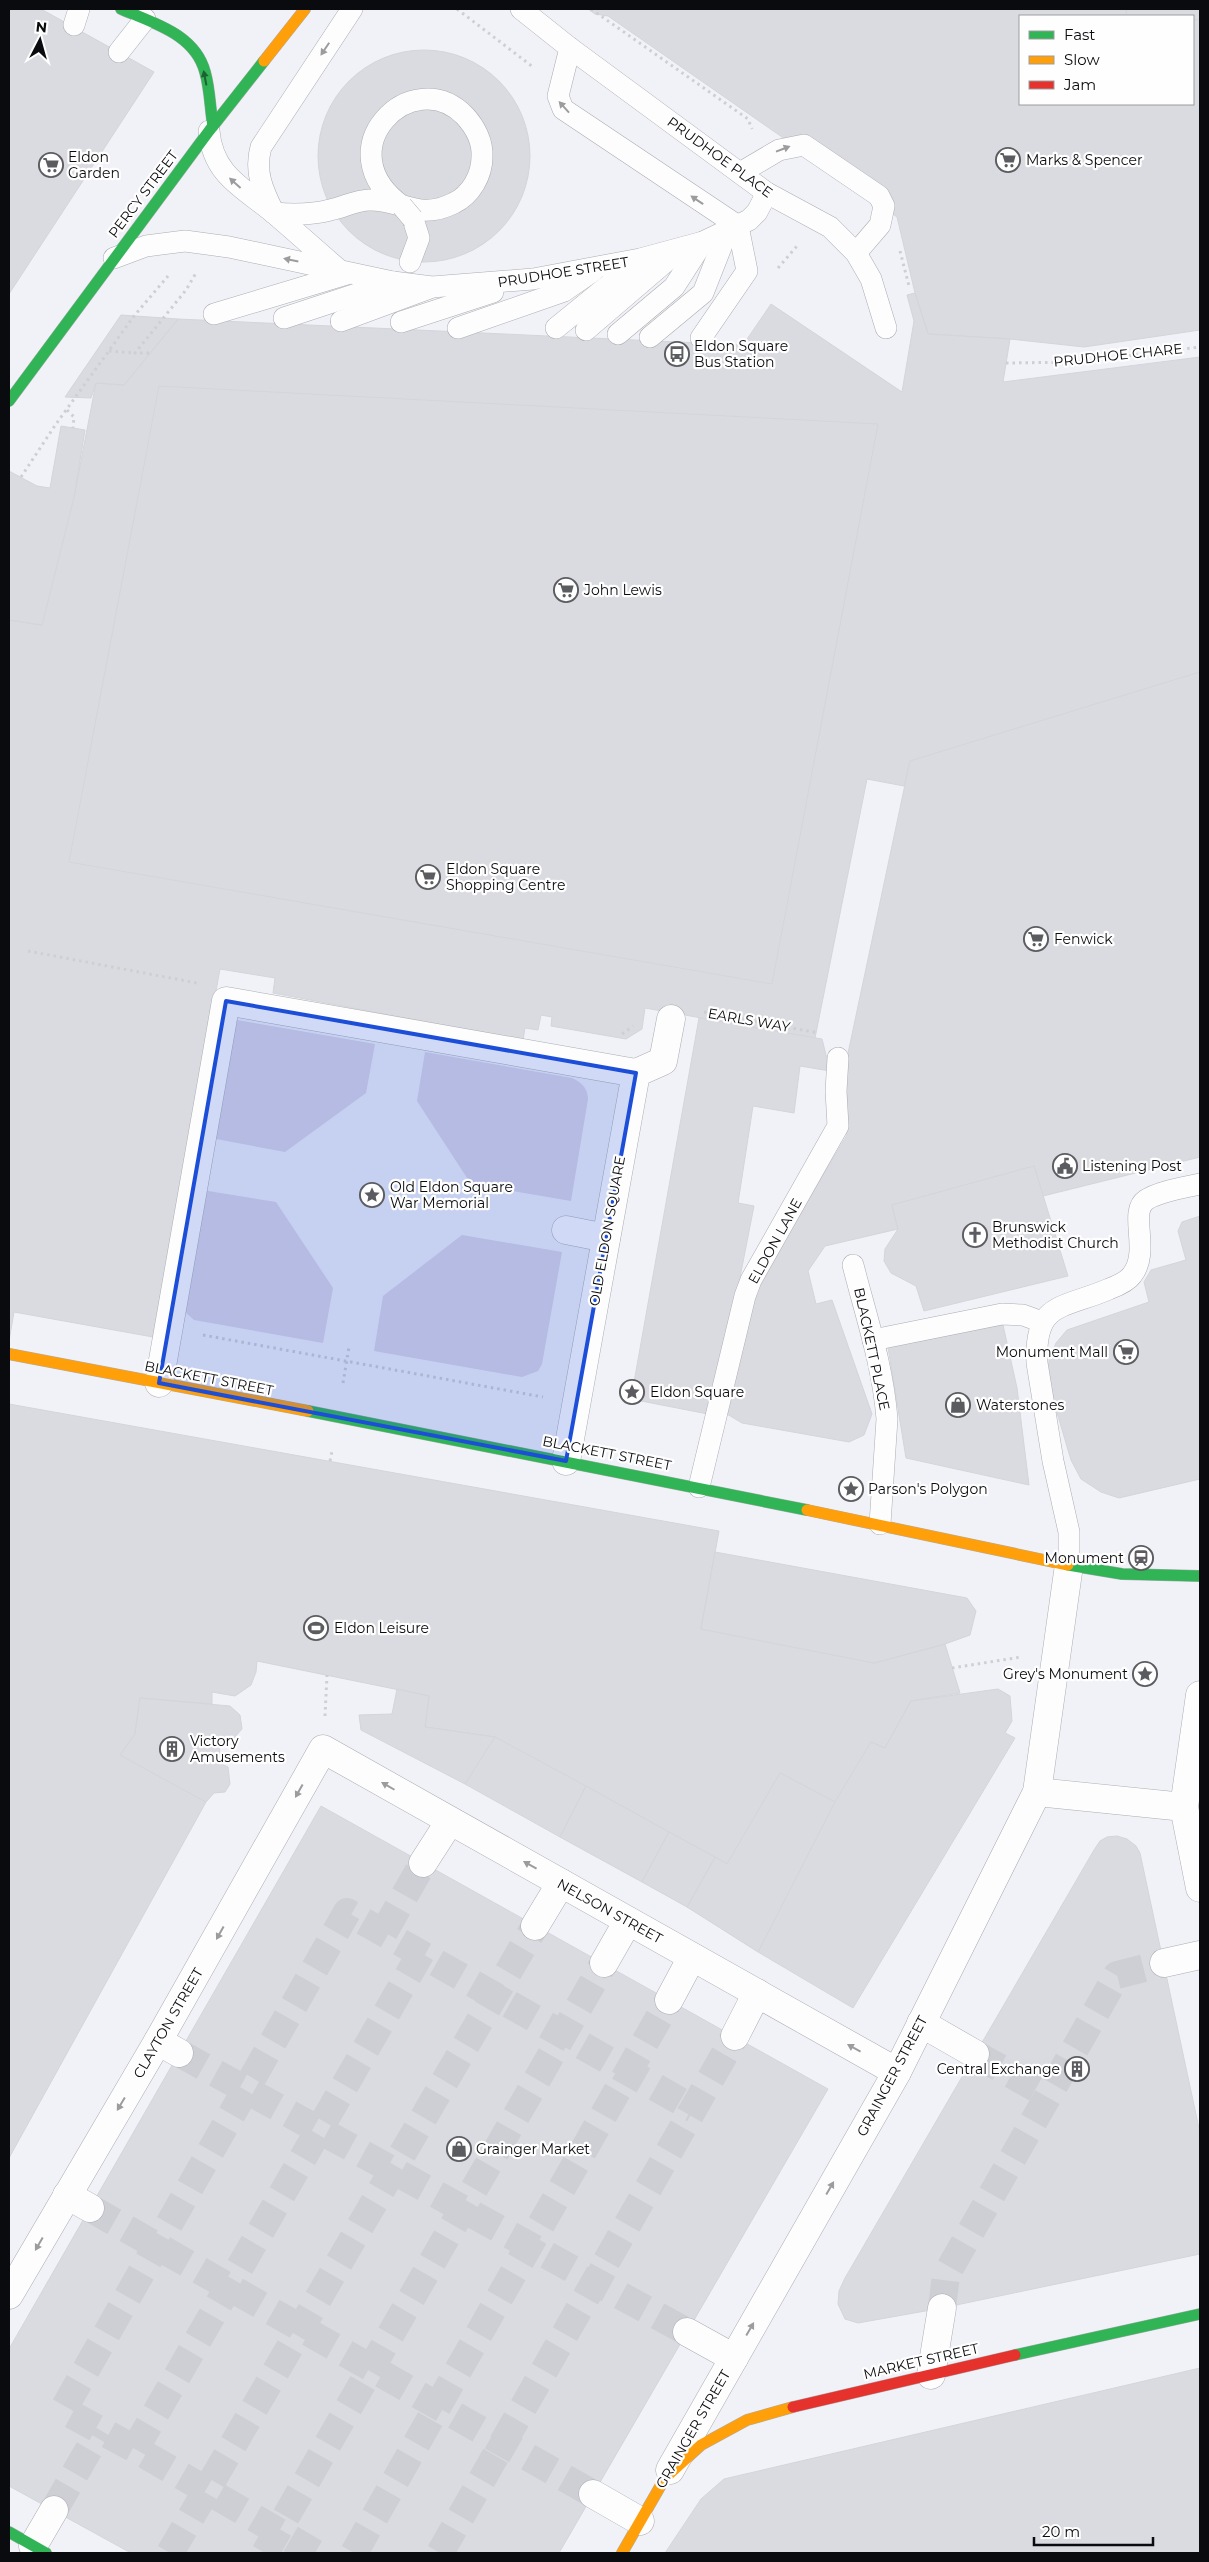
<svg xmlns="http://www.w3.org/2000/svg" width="1209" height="2562" font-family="Montserrat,sans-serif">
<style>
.green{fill:#dbd6e6}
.building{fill:#dadbe0;stroke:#d4d5da}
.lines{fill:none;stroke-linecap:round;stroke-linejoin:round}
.street-tunnel{stroke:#cecfd5;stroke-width:28;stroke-dasharray:28 14;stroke-linecap:butt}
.lane-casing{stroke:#abadb1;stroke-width:22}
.street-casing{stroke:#abadb1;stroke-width:29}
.fast-casing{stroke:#abadb1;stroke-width:12}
.slow-casing{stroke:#abadb1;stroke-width:12}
.jam-casing{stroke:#abadb1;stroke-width:12}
.path{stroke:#cfcfd2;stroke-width:3;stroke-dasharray:2.5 4;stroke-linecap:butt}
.lane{stroke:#fdfdfe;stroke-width:21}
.street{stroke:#fdfdfe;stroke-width:28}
.fast{stroke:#30b455;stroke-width:11}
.slow{stroke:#ff9f0a;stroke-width:11}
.jam{stroke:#e5322d;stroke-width:11}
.lane-bridge-casing{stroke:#abadb1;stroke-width:22;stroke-linecap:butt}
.lane-bridge{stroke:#fdfdfe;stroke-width:21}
.oneway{fill:#9c9c9e}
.oneway2{fill:#1d6032}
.marked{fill:#1d4ed8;fill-opacity:0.2;stroke:#1d4ed8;stroke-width:4;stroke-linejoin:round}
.labels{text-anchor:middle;stroke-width:4.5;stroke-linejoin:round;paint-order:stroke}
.poi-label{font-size:14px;fill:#0a0b0e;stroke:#fefefe;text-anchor:start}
.street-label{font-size:14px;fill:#0a0b0e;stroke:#fefefe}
</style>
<rect width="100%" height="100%" fill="#f0f2f8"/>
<g class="green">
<path d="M231 1019 375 1044 366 1093 285 1152 211 1138Z"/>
<path d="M425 1052 572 1078C582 1083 587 1087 588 1099L571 1201 471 1184 417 1101Z"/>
<path d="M202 1190 276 1202 333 1288 323 1343 194 1320 184 1311Z"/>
<path d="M462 1235 562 1252 542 1364 538 1371 522 1377 374 1351 383 1296Z"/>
</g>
<g class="building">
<path d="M9 9H41L154 72 9 294Z"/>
<path d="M588 9H1126L1127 16H1020V104H1193V20L1200 19V330L1084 347 1010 339 928 334 915 293 897 217 608 16 595 14Z"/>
<path d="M1126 9H1200V19L1193 20V16H1127Z"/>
<circle cx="424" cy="156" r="106"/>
<path d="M915 293 928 334 1010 339 1003 382 1200 357V672L910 761 904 786 867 779 815 1038 645 1008 642 1029 626 1039 551 1026 552 1017 541 1015 538 1030 525 1028 523 1040 273 993 275 978 220 969 153 1337 14 1312 9 1341V620L42 625 74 497 96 383 124 385 178 319 743 345 771 304 902 392 914 321 907 295Z"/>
<path d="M121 315 178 319 124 385 96 383 91 398 65 397Z"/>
<path d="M159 386 878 424 772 984 69 862Z"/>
<path d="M61 426 85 430 74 497 42 625 9 620V471L37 486 50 488Z"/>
<path d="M1200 672V1157L1043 1196 1034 1166 892 1205 898 1229 825 1246 808 1271 816 1304 832 1300 872 1414 864 1435 849 1442 742 1423 727 1414 747 1303 847 1135 840 1091 910 761Z"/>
<path d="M699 1018 822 1039 830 1071 800 1066 794 1113 753 1106 738 1203 754 1206 713 1415 631 1399Z"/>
<path d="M1034 1166 1068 1276 924 1311 916 1286 891 1273 884 1261 885 1249 898 1229 892 1205Z"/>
<path d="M1200 1216V1479L1119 1498 1101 1492 1081 1479 1071 1460 1048 1382 1049 1360 1056 1343 1067 1330 1149 1302 1144 1282 1151 1270 1186 1260 1178 1231 1182 1222Z"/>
<path d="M1003 1325 1017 1388 1029 1485 906 1458 888 1347Z"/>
<path d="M9 1404 719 1531 701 1629 874 1663 945 1644 960 1693 911 1701 885 1748 871 1742 835 1802 780 1773 727 1864 495 1737 425 1727 429 1696 257 1661 256 1672 251 1685 235 1696 212 1692V1704L140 1698 135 1734 120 1755 206 1802 9 2158Z"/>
<path d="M715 1552 967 1598 976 1611 970 1635 945 1644 874 1663 701 1629Z"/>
<path d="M397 1689 429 1696 425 1727 495 1737 465 1784 361 1730 359 1715 392 1714Z"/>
<path d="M998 1689 1010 1696 1012 1721 1005 1733 1015 1738 853 2008 758 1952 835 1802 871 1742 885 1748 911 1701Z"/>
<path d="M140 1698 230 1706 240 1715 242 1729 233 1739 220 1742 219 1763 228 1767 230 1784 225 1792 214 1793 206 1802 120 1755 135 1734Z"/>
<path d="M495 1737 586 1786 560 1837 465 1784Z"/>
<path d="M780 1773 835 1802 758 1952 687 1907 715 1857 727 1864Z"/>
<path d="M586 1786 669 1832 642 1882 560 1837Z"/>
<path d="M321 1806 828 2089 559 2553H131L9 2486V2349Z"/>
<path d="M669 1832 715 1857 687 1907 642 1882Z"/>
<path d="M1117 1836 1127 1839 1136 1846 1140 1853 1200 2133V2254L942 2308 858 2323 845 2319 838 2304 839 2291 845 2278 1094 1850 1100 1841 1107 1837Z"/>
<path d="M1200 2368V2553H665L701 2499 724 2479Z"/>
</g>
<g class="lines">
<g class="street-tunnel">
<path d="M384 1932 423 1863"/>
<path d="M179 2053 687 2332"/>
<path d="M975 2054 1048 2095"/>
<path d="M90 2208 593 2494"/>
<path d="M942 2308 946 2275 1117 1975 1164 1963"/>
<path d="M135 2449 421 1953"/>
<path d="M54 2510 100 2430"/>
<path d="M170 2553 535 1926"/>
<path d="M265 2553 604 1963"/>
<path d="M315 2553 135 2449 63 2410 347 1912 694 2109"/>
<path d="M354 2553 669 2000"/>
<path d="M440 2553 735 2036"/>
</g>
<defs>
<g id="lane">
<path d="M521 9 570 48 767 193 830 227 856 253 871 279 886 328"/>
<path d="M74 25 79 9"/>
<path d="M570 48 558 96 563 109 738 226 747 271 701 338"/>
<path d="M119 52 145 19"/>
<path d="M209 131C213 177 246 189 276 215 297 233 317 251 338 269"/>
<path d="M740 173 779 150 804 145 879 196 884 206 880 225 856 253"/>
<path d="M274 213C294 215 311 215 330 210 344 207 356 200 370 200 404 200 418 221 454 203 471 195 482 175 482 157 483 142 475 127 465 116 412 62 324 150 402 206"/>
<path d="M274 213C263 191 254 172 261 147L352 9"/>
<path d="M114 258 146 246 185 241 229 247 393 282 432 287 533 279 640 259 703 242 749 220 757 212 767 193"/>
<path d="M410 262 419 238 413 219"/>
<path d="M214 314 347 274"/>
<path d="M284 318 393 282"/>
<path d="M341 321 430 288"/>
<path d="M401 322 493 292"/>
<path d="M458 328 564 291 593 271"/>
<path d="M556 328 637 262"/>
<path d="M586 330 677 252"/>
<path d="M618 334 674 287 703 242"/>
<path d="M650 337 703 293 727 232"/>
<path d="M853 1265C866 1316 883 1366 887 1419L880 1524"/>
<path d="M873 1340 1002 1314 1023 1315 1042 1322"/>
<path d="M699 1487 745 1296 751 1280 838 1126 836 1091 838 1058"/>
<path d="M1069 1565V1532L1053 1461 1037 1363C1034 1301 1063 1309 1109 1289 1117 1286 1127 1282 1132 1275 1151 1251 1128 1212 1146 1200 1160 1191 1183 1188 1200 1184"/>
</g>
<g id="street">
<path d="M566 1230 606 1238"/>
<path d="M159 1383 226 1001 636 1073"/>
<path d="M566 1461 636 1073 663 1061 671 1019"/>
<path d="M1200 1695 1184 1807 1200 1888"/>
<path d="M1037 1792 1184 1807"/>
<path d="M423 1863 450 1821"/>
<path d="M535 1926 561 1883"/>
<path d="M604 1963 628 1921"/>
<path d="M1164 1963 1200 1955"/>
<path d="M669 2000 692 1957"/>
<path d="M921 2023 975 2054"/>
<path d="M735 2036 757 1993"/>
<path d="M158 2041 179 2053"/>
<path d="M67 2195 90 2208"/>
<path d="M9 2295 158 2041 323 1749 897 2072"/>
<path d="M687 2332 734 2358"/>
<path d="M931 2375 942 2308"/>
<path d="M670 2470 897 2072 1037 1792 1069 1565"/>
<path d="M593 2494 640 2521"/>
<path d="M33 2546 54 2510"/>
</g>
<g id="fast">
<path d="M121 9C153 23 195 34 205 72 210 89 210 108 213 126"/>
<path d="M9 401 209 131 264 61"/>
<path d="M308 1411 807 1510"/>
<path d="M1068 1565 1122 1574 1200 1576"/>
<path d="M1015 2355 1200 2314"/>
<path d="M9 2532 46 2553"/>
</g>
<g id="slow">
<path d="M264 61 305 9"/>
<path d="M9 1354 308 1411"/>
<path d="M807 1510 1068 1565"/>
<path d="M622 2553 665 2478 701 2445 747 2420 793 2407"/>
</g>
<path id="jam" d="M793 2407 1015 2355"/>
</defs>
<use href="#lane" class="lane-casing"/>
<use href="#street" class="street-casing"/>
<use href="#fast" class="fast-casing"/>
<use href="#slow" class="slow-casing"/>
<use href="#jam" class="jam-casing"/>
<g class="path">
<path d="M457 9 533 67"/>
<path d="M591 9 748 119 752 129"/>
<path d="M900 251 909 286"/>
<path d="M778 268 797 246"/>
<path d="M109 351 135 353"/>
<path d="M149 353H135L186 290 196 273"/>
<path d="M1006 363 1080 362 1200 347"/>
<path d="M67 410 74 417 73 428"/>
<path d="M21 477 56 424 134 316 168 276"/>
<path d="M28 951 197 983"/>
<path d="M704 1012 819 1033"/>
<path d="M622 1034 633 1026"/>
<path d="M203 1335 543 1397"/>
<path d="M343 1383 349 1347"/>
<path d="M330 1461 332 1451"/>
<path d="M952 1668 1021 1657"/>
<path d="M325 1716 327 1675"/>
</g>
<use href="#lane" class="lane"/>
<use href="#street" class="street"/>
<use href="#fast" class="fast"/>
<use href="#slow" class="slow"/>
<use href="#jam" class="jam"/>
<defs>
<path id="lane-bridge" d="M402 206 413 219"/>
</defs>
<use href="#lane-bridge" class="lane-bridge-casing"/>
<use href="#lane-bridge" class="lane-bridge"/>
</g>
<defs><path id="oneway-solid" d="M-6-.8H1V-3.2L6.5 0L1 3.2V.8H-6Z" transform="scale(1.25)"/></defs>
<g class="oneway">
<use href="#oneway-solid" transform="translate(325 49) rotate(124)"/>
<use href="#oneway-solid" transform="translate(564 107) rotate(-132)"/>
<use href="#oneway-solid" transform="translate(783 149) rotate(-21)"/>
<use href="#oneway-solid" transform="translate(235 183) rotate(-138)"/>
<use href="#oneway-solid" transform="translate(697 200) rotate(-146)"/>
<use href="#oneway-solid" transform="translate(291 260) rotate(-168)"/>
<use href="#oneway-solid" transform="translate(388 1786) rotate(-150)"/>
<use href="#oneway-solid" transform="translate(299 1791) rotate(119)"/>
<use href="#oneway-solid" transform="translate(530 1865) rotate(-151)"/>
<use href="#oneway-solid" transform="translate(220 1933) rotate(119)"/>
<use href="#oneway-solid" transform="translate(854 2048) rotate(-151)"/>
<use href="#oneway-solid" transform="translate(121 2104) rotate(121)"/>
<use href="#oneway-solid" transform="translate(830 2188) rotate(-60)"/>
<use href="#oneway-solid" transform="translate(39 2244) rotate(120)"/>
<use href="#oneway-solid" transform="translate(750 2329) rotate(-60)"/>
</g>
<use class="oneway2" href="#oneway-solid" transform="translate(205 78) rotate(-101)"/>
<path class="marked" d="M226 1001 636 1073 566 1461 159 1383Z"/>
<defs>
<symbol id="supermarket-ring" viewBox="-11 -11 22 22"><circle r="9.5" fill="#fefefe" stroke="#5a5c60" stroke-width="1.5"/><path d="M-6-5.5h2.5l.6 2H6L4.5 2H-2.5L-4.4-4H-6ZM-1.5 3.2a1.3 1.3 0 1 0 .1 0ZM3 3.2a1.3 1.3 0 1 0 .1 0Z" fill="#5a5c60"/></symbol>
<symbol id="bus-ring" viewBox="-11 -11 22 22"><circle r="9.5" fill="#fefefe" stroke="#5a5c60" stroke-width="1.5"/><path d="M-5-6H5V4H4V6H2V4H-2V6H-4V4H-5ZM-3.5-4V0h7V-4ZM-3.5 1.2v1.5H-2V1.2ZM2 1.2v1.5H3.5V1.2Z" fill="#5a5c60"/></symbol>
<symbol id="civic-ring" viewBox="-11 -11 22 22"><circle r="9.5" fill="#fefefe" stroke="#5a5c60" stroke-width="1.5"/><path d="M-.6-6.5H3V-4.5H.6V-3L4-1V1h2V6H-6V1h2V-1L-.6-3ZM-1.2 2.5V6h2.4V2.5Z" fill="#5a5c60"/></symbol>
<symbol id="sight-ring" viewBox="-11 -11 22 22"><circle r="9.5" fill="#fefefe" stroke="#5a5c60" stroke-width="1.5"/><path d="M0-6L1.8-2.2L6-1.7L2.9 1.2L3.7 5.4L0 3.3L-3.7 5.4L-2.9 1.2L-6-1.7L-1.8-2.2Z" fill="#5a5c60"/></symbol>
<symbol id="church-ring" viewBox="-11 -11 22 22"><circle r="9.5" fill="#fefefe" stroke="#5a5c60" stroke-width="1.5"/><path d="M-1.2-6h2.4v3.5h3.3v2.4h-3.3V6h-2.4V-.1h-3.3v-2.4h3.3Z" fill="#5a5c60"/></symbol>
<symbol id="shop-ring" viewBox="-11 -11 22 22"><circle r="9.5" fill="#fefefe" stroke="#5a5c60" stroke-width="1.5"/><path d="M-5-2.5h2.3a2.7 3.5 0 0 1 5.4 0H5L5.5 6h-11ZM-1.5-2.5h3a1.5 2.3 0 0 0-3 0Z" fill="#5a5c60"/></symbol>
<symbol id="station-ring" viewBox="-11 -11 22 22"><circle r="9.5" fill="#fefefe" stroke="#5a5c60" stroke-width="1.5"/><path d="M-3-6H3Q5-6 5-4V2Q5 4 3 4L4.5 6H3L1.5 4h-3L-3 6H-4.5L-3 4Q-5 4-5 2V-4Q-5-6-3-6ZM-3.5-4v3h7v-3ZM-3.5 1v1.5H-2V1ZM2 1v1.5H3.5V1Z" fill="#5a5c60"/></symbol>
<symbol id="stadium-ring" viewBox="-11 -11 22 22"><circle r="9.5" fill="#fefefe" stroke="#5a5c60" stroke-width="1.5"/><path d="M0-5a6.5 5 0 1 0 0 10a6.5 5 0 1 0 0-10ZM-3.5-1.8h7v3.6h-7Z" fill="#5a5c60"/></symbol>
<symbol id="building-ring" viewBox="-11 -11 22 22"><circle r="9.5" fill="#fefefe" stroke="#5a5c60" stroke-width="1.5"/><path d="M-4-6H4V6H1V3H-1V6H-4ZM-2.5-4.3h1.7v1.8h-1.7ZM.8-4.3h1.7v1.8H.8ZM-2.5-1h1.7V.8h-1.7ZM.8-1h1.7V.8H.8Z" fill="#5a5c60"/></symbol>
</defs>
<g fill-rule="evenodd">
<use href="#supermarket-ring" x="994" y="146" width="28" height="28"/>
<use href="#supermarket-ring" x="37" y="151" width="28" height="28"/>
<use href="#bus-ring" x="663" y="340" width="28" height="28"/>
<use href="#supermarket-ring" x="552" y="576" width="28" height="28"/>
<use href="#supermarket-ring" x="414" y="863" width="28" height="28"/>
<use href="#supermarket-ring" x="1022" y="925" width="28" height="28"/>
<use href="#civic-ring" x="1051" y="1152" width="28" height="28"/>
<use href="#sight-ring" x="358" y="1181" width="28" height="28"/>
<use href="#church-ring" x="961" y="1221" width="28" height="28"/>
<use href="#supermarket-ring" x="1112" y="1338" width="28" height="28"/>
<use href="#sight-ring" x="618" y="1378" width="28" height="28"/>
<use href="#shop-ring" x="944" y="1391" width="28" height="28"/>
<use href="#sight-ring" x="837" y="1475" width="28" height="28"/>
<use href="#station-ring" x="1127" y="1544" width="28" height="28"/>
<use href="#stadium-ring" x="302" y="1614" width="28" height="28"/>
<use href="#sight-ring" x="1131" y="1660" width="28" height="28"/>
<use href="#building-ring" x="158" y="1735" width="28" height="28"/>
<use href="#building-ring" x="1063" y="2055" width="28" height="28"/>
<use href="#shop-ring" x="445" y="2135" width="28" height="28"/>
</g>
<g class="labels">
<g class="poi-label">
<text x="68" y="162">Eldon<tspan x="68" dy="16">Garden</tspan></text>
<text x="1026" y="165">Marks &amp; Spencer</text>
<text x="694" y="351">Eldon Square<tspan x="694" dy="16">Bus Station</tspan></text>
<text x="584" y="595">John Lewis</text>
<text x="446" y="874">Eldon Square<tspan x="446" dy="16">Shopping Centre</tspan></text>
<text x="1054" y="944">Fenwick</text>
<text x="1082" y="1171">Listening Post</text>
<text x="390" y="1192">Old Eldon Square<tspan x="390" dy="16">War Memorial</tspan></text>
<text x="992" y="1232">Brunswick<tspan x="992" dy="16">Methodist Church</tspan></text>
<text x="1108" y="1357" text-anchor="end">Monument Mall</text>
<text x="650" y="1397">Eldon Square</text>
<text x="976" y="1410">Waterstones</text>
<text x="868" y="1494">Parson's Polygon</text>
<text x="1124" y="1563" text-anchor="end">Monument</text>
<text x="334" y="1633">Eldon Leisure</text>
<text x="1128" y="1679" text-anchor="end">Grey's Monument</text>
<text x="190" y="1746">Victory<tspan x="190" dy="16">Amusements</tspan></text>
<text x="1060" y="2074" text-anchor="end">Central Exchange</text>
<text x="476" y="2154">Grainger Market</text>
</g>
<g class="street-label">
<text transform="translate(720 157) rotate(36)" y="5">PRUDHOE PLACE</text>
<text transform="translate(143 194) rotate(-53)" y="5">PERCY STREET</text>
<text transform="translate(563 272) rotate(-9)" y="5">PRUDHOE STREET</text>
<text transform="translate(1118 355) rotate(-6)" y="5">PRUDHOE CHARE</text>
<text transform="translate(749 1020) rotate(10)" y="5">EARLS WAY</text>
<text transform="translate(607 1231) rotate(-80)" y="5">OLD ELDON SQUARE</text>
<text transform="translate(775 1241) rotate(-61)" y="5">ELDON LANE</text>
<text transform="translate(872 1349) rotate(78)" y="5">BLACKETT PLACE</text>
<text transform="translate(209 1378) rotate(11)" y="5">BLACKETT STREET</text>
<text transform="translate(607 1453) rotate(11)" y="5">BLACKETT STREET</text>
<text transform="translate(610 1911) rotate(29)" y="5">NELSON STREET</text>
<text transform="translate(168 2023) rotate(-60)" y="5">CLAYTON STREET</text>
<text transform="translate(892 2076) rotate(-62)" y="5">GRAINGER STREET</text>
<text transform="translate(921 2361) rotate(-13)" y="5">MARKET STREET</text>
<text transform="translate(693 2429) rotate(-60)" y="5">GRAINGER STREET</text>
</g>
</g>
<rect width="1209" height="2562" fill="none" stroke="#0a0b0e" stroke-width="20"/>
<rect x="1019" y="15" width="175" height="90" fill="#fefefe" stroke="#9c9d9e"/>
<rect x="1029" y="31" width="25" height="8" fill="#30b455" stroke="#9c9d9e"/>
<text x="1064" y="40" font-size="15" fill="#0a0b0e">Fast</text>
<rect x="1029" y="56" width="25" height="8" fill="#ff9f0a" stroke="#9c9d9e"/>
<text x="1064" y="65" font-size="15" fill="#0a0b0e">Slow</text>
<rect x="1029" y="81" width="25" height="8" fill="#e5322d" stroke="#9c9d9e"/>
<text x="1064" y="90" font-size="15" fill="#0a0b0e">Jam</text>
<g transform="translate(40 40) rotate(6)" stroke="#fefefe" stroke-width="4" paint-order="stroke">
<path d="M0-4L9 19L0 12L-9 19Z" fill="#0a0b0e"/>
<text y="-8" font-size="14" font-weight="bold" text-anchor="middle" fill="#0a0b0e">N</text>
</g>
<path d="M1034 2537v8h119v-8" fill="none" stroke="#0a0b0e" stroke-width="2.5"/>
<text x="1042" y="2537" font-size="15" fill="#0a0b0e" stroke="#fefefe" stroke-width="4" paint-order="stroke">20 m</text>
</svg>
